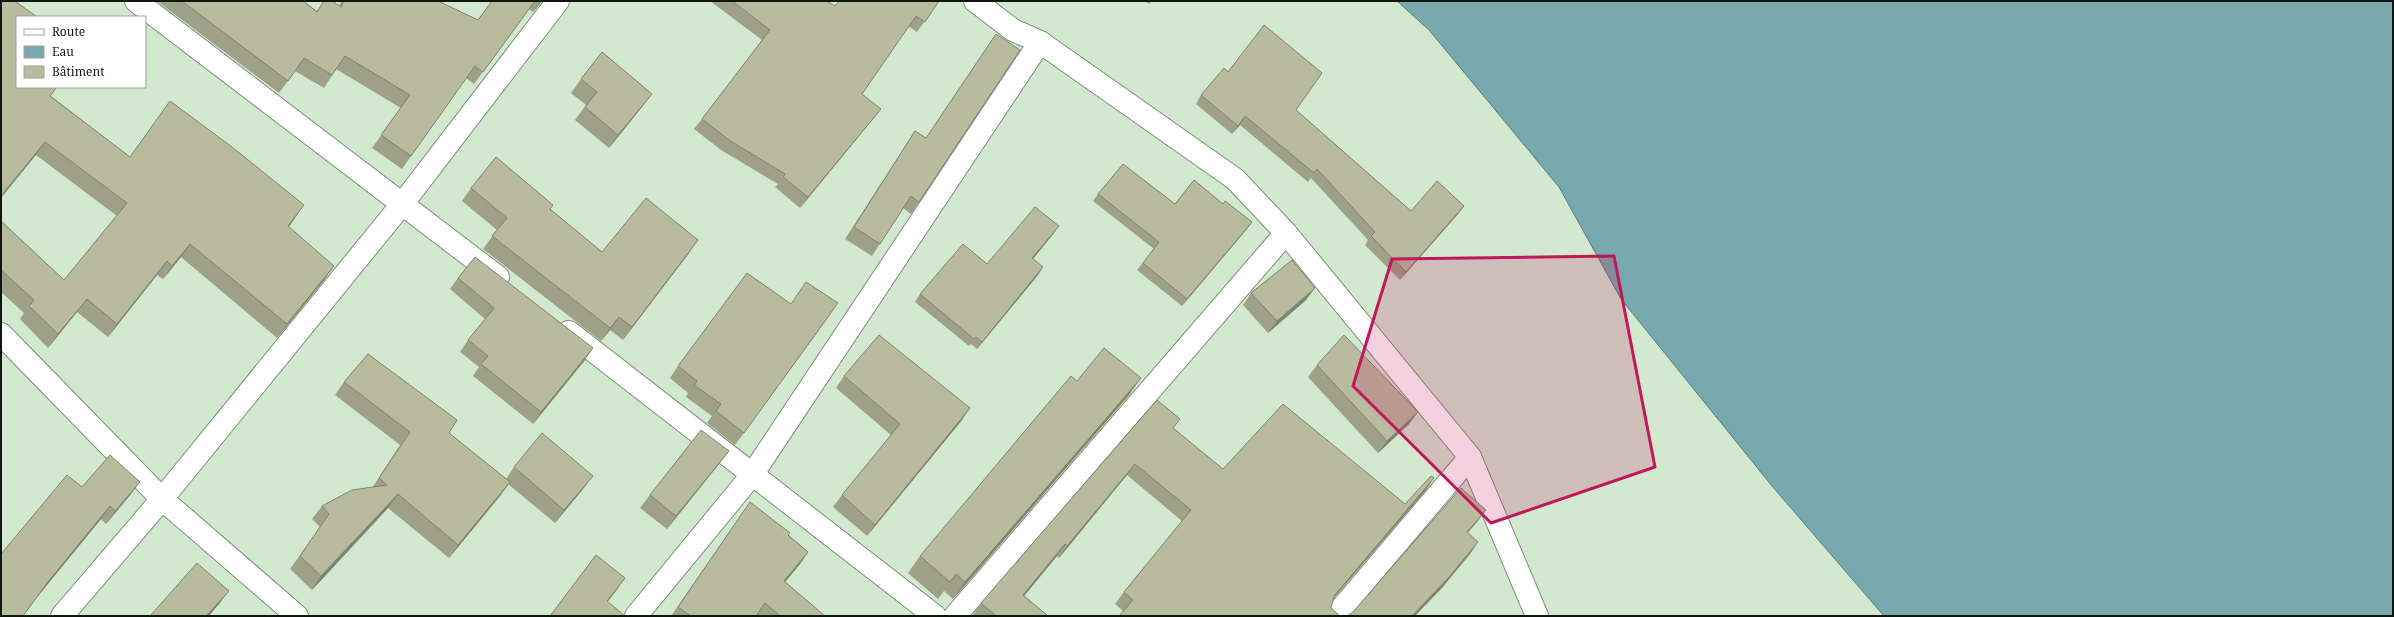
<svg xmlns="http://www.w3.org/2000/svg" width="2394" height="617" font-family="'Noto Serif',serif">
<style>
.water{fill:#78a9ae;stroke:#587d7e}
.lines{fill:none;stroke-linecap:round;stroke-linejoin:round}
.minor-casing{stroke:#7b9079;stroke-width:24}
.minor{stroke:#fff;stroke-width:22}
.wall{fill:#9ea187}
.shaded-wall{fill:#81836e}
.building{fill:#b8bb9d;stroke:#81836e}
.marked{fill:#c2185b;fill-opacity:0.2;stroke:#c2185b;stroke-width:3;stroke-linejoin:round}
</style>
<rect width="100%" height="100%" fill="#d2e9d0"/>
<path class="water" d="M1397 1H2393V616H1884L1772 486 1621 299 1559 187 1429 30Z"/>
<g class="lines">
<defs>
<g id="minor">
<path d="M136 1 498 277"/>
<path d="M975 1 1013 30 1040 42 1235 179 1286 233 1470 457 1537 616"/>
<path d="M569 332 935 616"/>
<path d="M1 334 162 499 297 616"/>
<path d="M62 616 162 499 403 203 558 1"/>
<path d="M636 616 752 475 1040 42"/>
<path d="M955 616 1286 233"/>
<path d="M1335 616 1470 457"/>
</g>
</defs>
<use href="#minor" class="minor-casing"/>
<use href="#minor" class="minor"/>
</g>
<g class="wall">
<path d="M157 1H303L317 11 324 1 339 5 342 1H438L478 20 492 1H542L533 12 529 9 474 84 466 78 402 169 372 148 401 108 336 69 324 88 295 71 279 93Z"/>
<path d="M710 1H827L835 6 939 1 917 32 908 26 862 94 873 119 800 208 775 187 778 184 721 150 694 129 702 119 762 40Z"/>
<path d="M1144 1H1151L1149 4Z"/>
<path d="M17 17 51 96 130 157 295 218 289 227 325 279 277 338 181 257 163 279 157 275 108 337 77 312 48 348 20 319 24 313 1 292V221L64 280 117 216 36 155Z"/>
<path d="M1228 72 1296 110 1411 211 1464 206 1458 214 1400 280 1365 245 1368 240 1311 178 1308 182 1240 125 1232 134 1196 104 1201 95Z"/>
<path d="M581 79 642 107 609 148 575 120 586 105 571 93Z"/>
<path d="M915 131 925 138 919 202 911 214 903 208 872 256 845 239Z"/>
<path d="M471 188 550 209 602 252 689 253 623 340 610 330 601 341 483 249 497 230 462 201Z"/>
<path d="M1098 194 1175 204H1223L1252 222 1246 230 1182 306 1137 270 1154 249 1093 201Z"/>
<path d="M1054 233 1033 259 1038 275 977 349 971 344 969 346 915 302 920 294Z"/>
<path d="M458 278 585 360 533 424 473 376 479 367 460 352 468 340 485 319 450 289Z"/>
<path d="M1251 293 1306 300 1268 333 1243 305Z"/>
<path d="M791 304 830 315 735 445 707 423 712 416 686 397 688 393 670 378 678 366Z"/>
<path d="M1317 365 1409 424 1378 453 1308 377Z"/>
<path d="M844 376 962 420 867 536 833 507 842 495 891 435 836 388Z"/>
<path d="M1077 381 1129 395 953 599 944 591 938 599 908 573 920 556Z"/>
<path d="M344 382 449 433 506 479 514 467 583 489 555 523 508 484 500 496 449 558 388 508 312 590 290 569 320 527 312 519 322 506 372 488 400 445 335 395Z"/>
<path d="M1173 429 1223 469 1405 504 1426 490 1333 599 1331 608 1123 611 1115 604 1124 592 1182 521 1127 475 1059 558 1057 556 1024 596 1048 616H974L973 615 981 603Z"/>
<path d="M729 451 719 464 667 529 640 508 650 495Z"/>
<path d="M82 487 131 494 106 524 101 519 38 596 2 553Z"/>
<path d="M750 502 808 552 800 564 785 582 825 616H757L756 615V616H671Z"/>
</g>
<g class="shaded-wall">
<path d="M540 1H542L533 12Z"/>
<path d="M652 94 642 107 609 148 618 135Z"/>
<path d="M881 109 873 119 800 208 808 197Z"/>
<path d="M1245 116 1240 125 1232 134 1238 126Z"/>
<path d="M45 142 36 155 1 198V196Z"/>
<path d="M304 205 295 218 279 239 288 226Z"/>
<path d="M1464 206 1458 214 1400 280 1406 272Z"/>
<path d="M1252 222 1246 230 1182 306 1187 299Z"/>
<path d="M1059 226 1054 233 1027 266 1032 258Z"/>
<path d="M698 240 689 253 623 340 632 327Z"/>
<path d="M190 244 181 257 163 279 172 266Z"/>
<path d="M167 261 157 275 108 337 117 324Z"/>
<path d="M334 266 325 279 277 338 287 324Z"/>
<path d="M1043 267 1038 275 977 349 982 342Z"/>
<path d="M1315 288 1306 300 1268 333 1277 321Z"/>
<path d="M87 299 77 312 48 348 58 334Z"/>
<path d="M619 317 610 330 601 341 610 328Z"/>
<path d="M593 348 585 360 533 424 541 412Z"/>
<path d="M1141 378 1129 395 953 599 965 582Z"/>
<path d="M970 408 962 420 867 536 875 525Z"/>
<path d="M1418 412 1409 424 1378 453 1387 441Z"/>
<path d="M729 451 719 464 667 529 676 516Z"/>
<path d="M1135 464 1127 475 1059 558 1067 546Z"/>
<path d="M593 476 583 489 555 523 564 510Z"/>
<path d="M1434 478 1426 490 1325 608 1334 596Z"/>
<path d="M140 482 131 494 106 524 115 511Z"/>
<path d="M510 482 500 496 449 558 458 545Z"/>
<path d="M398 494 388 508 312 590 321 576Z"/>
<path d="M110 506 101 519 38 596 23 616 47 583Z"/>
<path d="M1486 510 1477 522 1458 544 1467 532Z"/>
<path d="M1478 542 1470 554 1442 588 1415 616H1412Z"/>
<path d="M1065 544 1057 556 1015 607 1023 595Z"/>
<path d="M808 552 800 564 776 593 784 581Z"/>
<path d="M625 578 616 591 598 614 607 601Z"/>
<path d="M229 591 219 604 209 616H206Z"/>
</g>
<g class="building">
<path d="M1 1H15L37 17H17V87H57L50 96 130 157 170 101 232 147 304 205 288 226 334 266 287 324 190 244 172 266 167 261 117 324 87 299 58 334 29 306 34 300 1 270V221L64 280 127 203 45 142 1 196Z"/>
<path d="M182 1H303L317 12 324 1H332L341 7 344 1H438L478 20 492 1H535L483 72 475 66 411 156 381 135 410 95 345 56 332 75 304 58 288 81Z"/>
<path d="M732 1H827L835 6 839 1H939L925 22 916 16 862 94 881 109 808 197 783 177 785 174 729 140 702 119 770 30Z"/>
<path d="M1264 25 1322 73 1296 110 1411 211 1437 181 1464 206 1406 272 1371 236 1375 232 1317 169 1314 173 1245 116 1238 126 1201 95 1224 68 1228 72Z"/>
<path d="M996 34 1020 50 919 202 911 196 880 244 854 227 915 131 926 138Z"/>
<path d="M602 52 652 94 618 135 585 107 597 92 581 79Z"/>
<path d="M496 157 553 205 550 209 602 252 646 198 698 240 632 327 619 317 610 328 492 236 507 218 471 188Z"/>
<path d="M1123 164 1175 204 1194 180 1223 204 1225 201 1252 222 1187 299 1143 263 1159 242 1098 194Z"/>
<path d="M1035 207 1059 226 1032 258 1043 267 982 342 976 337 974 339 920 294 963 244 987 264Z"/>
<path d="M475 257 593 348 541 412 481 364 488 356 468 340 494 308 458 278Z"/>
<path d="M1292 260 1315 288 1277 321 1251 293Z"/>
<path d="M747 273 791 304 806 282 838 303 744 433 716 411 721 404 694 385 697 381 678 366Z"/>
<path d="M879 335 970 408 875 525 842 495 900 424 844 376Z"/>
<path d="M1344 335 1418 412 1387 441 1317 365Z"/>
<path d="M1104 348 1141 378 965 582 956 574 950 582 920 556 1071 376 1077 381Z"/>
<path d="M368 354 457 420 449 433 510 482 458 545 398 494 321 576 300 556 329 514 322 506 352 490 387 485 379 478 410 432 344 382Z"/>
<path d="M1157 400 1180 419 1173 428 1223 469 1283 404 1405 504 1431 476 1434 478 1334 596 1331 608 1340 616H1119L1133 600 1124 592 1191 510 1135 464 1067 546 1065 544 1023 595 1048 616H996L981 603Z"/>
<path d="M701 430 729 451 676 516 650 495Z"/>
<path d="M542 433 593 476 564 510 514 467Z"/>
<path d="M110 455 140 482 115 511 110 506 47 583 23 616H1V552L2 553 67 475 82 487Z"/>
<path d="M1461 488 1486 510 1467 532 1478 542 1450 576 1412 616H1347L1353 612Z"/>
<path d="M750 502 790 533 788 535 808 552 784 581 825 616H780L765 603 756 616H691L678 607Z"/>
<path d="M596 555 625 578 607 601 625 616H550Z"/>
<path d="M197 563 229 591 206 616H150Z"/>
</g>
<path class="marked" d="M1614 256 1655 467 1491 523 1353 386 1392 259Z"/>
<rect width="2394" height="617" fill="none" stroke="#0f160e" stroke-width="4"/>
<rect x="16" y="16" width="130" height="72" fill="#ffffff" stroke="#9fa29f"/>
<rect x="24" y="29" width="20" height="6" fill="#ffffff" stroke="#9fa29f"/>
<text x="52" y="36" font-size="12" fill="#0f160e">Route</text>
<rect x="24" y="46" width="20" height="12" fill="#78a9ae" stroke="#9fa29f"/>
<text x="52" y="56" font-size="12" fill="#0f160e">Eau</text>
<rect x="24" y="66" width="20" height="12" fill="#b8bb9d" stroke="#9fa29f"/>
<text x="52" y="76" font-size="12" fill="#0f160e">Bâtiment</text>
</svg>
